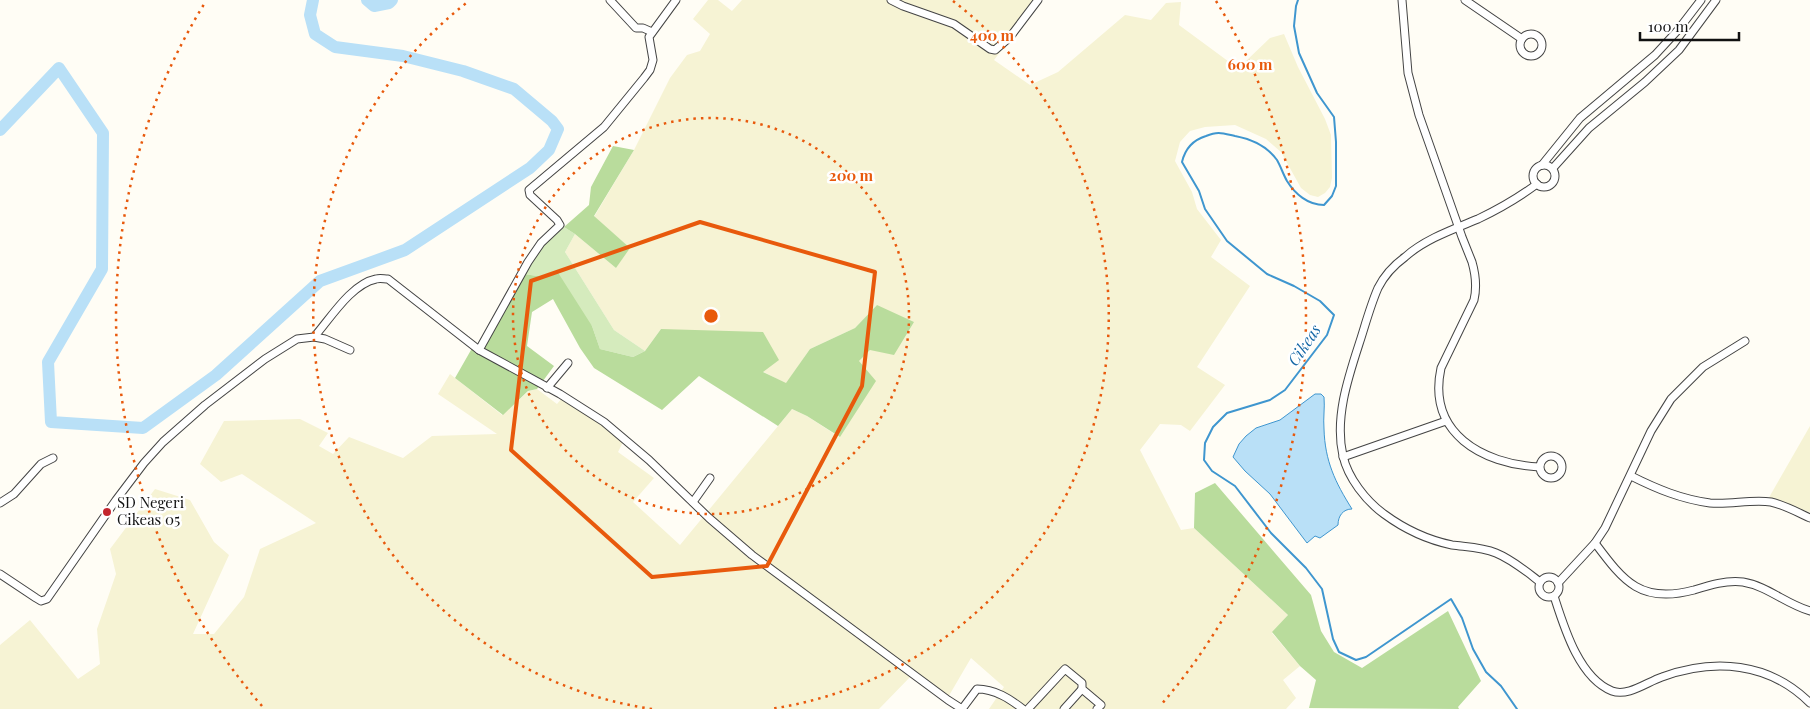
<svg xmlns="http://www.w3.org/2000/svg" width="1810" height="709" font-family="'Playfair Display',serif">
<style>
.farmland{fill:#f6f3d4}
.green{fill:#d5ebbd}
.forest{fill:#b9dc9c}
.water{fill:#b9e0f7;stroke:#3f96cf}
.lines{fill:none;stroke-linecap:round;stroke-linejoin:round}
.stream{stroke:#3f96cf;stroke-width:2}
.river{stroke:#b9e0f7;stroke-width:12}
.street-casing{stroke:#444;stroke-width:9}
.street{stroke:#fff;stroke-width:7}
.marked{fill:none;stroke:#e8590c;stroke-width:4;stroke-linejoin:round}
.ring{fill:none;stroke:#e8590c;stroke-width:2.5;stroke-dasharray:2.5 5}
.poi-dot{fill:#c4262e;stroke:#fff;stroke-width:2}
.labels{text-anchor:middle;stroke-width:5;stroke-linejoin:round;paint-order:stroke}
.poi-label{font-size:15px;fill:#111;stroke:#fff;text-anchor:start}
.water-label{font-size:16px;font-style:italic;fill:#1768a6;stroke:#fff}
.centre{fill:#e8590c;stroke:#fff;stroke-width:2.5}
.ring-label{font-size:15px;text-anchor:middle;font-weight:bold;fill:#e8590c;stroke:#fff;stroke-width:5;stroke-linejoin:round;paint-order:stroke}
</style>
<rect width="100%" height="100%" fill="#fffdf5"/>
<g class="farmland">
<path d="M708 0H718L732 11 742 0H1041L994 60 1030 85 1058 72 1125 15 1151 20 1166 3 1181 2 1179 25 1236 67 1246 61 1270 38 1284 34 1298 67 1325 119 1331 135 1332 178 1330 187 1325 193 1318 197 1310 195 1301 188 1281 152 1266 139 1235 125 1205 127 1190 131 1180 142 1175 161 1192 192 1197 209 1221 240 1211 257 1250 286 1197 367 1225 385 1190 431 1181 425 1160 424 1140 450 1181 530 1194 528 1288 615 1272 633 1300 666 1283 680 1296 698 1286 709H989L1004 687 971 658 947 699 913 674 879 709H0V645L30 620 78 679 100 664 97 629 116 574 110 549 155 489 190 500 214 542 229 555 193 634H214L244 597 260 549 316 523 242 474 221 482 200 464 224 421 300 419 328 433 319 446 333 454 349 437 403 458 432 436 497 434 438 394 450 374 502 415 529 391 537 389 557 404 563 397 625 438 618 452 654 478 633 502 680 545 792 409 807 416 839 437 859 361 870 350 877 305 855 328 810 349 786 384 762 371 661 329 645 351 614 330 565 252 575 234 616 268 629 247 594 217 634 150 670 78 687 55 700 51 710 34 693 19Z"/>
<path d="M1810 426V512L1767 501Z"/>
</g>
<path class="green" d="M564 227 575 234 565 252 614 330 645 351 633 357 600 349 592 326 544 277 524 274 542 247Z"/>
<g class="forest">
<path d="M613 146 634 150 594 216 630 248 616 268 575 234 564 227 589 205 591 187Z"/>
<path d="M557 271 592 326 600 349 633 357 645 351 661 329 763 332 779 360 763 372 786 383 810 349 855 328 877 305 914 322 894 355 870 350 859 361 876 381 840 437 807 416 792 409 778 426 699 376 662 410 594 368 580 348 553 299 532 312 527 346 554 366 537 389 528 391 503 415 455 378 475 343 481 348 524 274 544 277Z"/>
<path d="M1215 483 1311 595 1321 631 1334 652 1362 668 1448 611 1481 681 1458 707 1459 709 1309 708 1316 680 1300 666 1272 632 1288 615 1194 528 1195 493Z"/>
</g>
<path class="water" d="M1315 394H1321L1324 397C1325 408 1323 418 1324 429 1325 461 1335 482 1352 509 1343 509 1338 516 1338 525L1320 538 1315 536 1307 543 1270 494 1245 471 1233 457 1239 444 1246 436 1256 428 1280 420Z"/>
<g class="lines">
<path class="stream" d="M1298 0 1296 6 1294 26 1299 53 1317 93 1334 117 1336 142V186L1332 196 1324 205C1308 205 1295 194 1287 181 1283 174 1281 167 1277 160 1267 146 1251 139 1235 136 1222 133 1218 131 1206 136 1193 140 1185 149 1182 162L1199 191 1205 209 1227 241 1267 274 1294 286 1320 301 1334 315 1327 335 1285 390 1270 400 1227 413 1213 427 1205 443 1204 460 1212 471 1235 486 1271 533 1306 568 1322 589 1333 639 1339 652 1356 660 1366 657 1451 599 1462 618 1473 649 1486 672 1501 686 1517 709"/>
<g class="river">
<path d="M367 0 374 6 389 3 392 0"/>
<path d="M0 130 59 68 103 133 102 269 48 362 51 422 143 428 216 375 320 281 405 250 530 168 549 150 558 129 552 121 514 89 463 71 403 56 335 47 315 34 310 15 313 0"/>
</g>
<defs>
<g id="street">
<path d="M610 0 636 28H643L652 32"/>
<path d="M891 0 903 6 954 24 990 49 995 50 1010 37 1038 0"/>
<path d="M1402 0 1408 73 1419 115 1462 237 1472 262C1476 276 1477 287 1474 300L1441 368C1427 433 1482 464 1539 467"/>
<path d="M1465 0 1522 39"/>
<circle cx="1531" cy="45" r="11"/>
<path d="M1542 165 1580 118 1655 55 1678 30 1701 0"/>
<circle cx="1544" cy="176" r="11"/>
<path d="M1553 168 1589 128 1645 82 1679 50 1716 0"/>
<path d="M1537 184C1518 198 1499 209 1478 219 1454 229 1425 239 1405 257 1394 265 1384 276 1378 288 1371 304 1366 322 1361 338 1349 375 1334 417 1343 456 1348 478 1366 501 1384 514 1403 528 1428 540 1452 545 1467 547 1482 547 1496 553 1513 560 1527 572 1540 582"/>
<path d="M314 337 325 339 350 350"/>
<path d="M479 350 528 262 541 243 560 225 557 220 530 195 529 190 604 127 644 78 650 70 653 60 649 37 676 0"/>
<path d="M547 388 568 363"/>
<circle cx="1551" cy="467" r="11"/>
<path d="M1343 457 1446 421"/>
<path d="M1631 476C1657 489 1681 499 1710 503 1730 505 1751 499 1771 502 1784 505 1797 512 1810 518"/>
<path d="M693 502 710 478"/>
<path d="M0 503 14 494 41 464 53 458"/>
<path d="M1595 543C1624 582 1641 604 1694 590 1710 585 1726 580 1743 582 1767 586 1786 604 1810 611"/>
<path d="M0 574 36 598 41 601 47 599 116 500 144 463 163 442 205 405 265 359 297 339 314 337C330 319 351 284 376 279 380 278 384 279 388 279L479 350 560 394 604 422 649 460 709 518 752 555 948 700 962 709 977 689C995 689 1010 699 1023 709"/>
<circle cx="1549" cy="587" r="10"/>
<path d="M1558 583 1595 543 1605 528 1651 431 1671 399 1703 367 1745 341"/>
<path d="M1554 596C1564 627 1579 678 1612 691 1628 697 1647 682 1662 677 1714 658 1769 662 1810 703"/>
<path d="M1028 709 1065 669 1082 683V689L1101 705 1097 709"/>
<path d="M1064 709 1082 689"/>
</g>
</defs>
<use href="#street" class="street-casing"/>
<use href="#street" class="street"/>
</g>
<path class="marked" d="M700 222 875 272 862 386 767 566 652 577 511 450 531 281Z"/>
<g class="ring">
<circle cx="711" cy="316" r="198"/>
<path d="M652 709A397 397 0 0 1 469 1M953 1A397 397 0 0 1 770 709"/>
<path d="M262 706A595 595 0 0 1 206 1M1216 1A595 595 0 0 1 1160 706"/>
</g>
<circle class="poi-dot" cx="107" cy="512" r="5"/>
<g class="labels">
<g class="poi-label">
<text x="117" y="508">SD Negeri<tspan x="117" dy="17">Cikeas 05</tspan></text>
</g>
<g class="water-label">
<text transform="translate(1304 345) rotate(-56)" y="6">Cikeas</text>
</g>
</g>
<circle cx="711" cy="316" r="8" class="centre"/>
<g class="ring-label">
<text x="992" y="41">400 m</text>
<text x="1250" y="70">600 m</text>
<text x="851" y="181">200 m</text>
</g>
<path d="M1640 32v8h99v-8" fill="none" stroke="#111111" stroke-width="2.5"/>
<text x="1648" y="32" font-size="15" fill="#111111" stroke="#ffffff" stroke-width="4" paint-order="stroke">100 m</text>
</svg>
